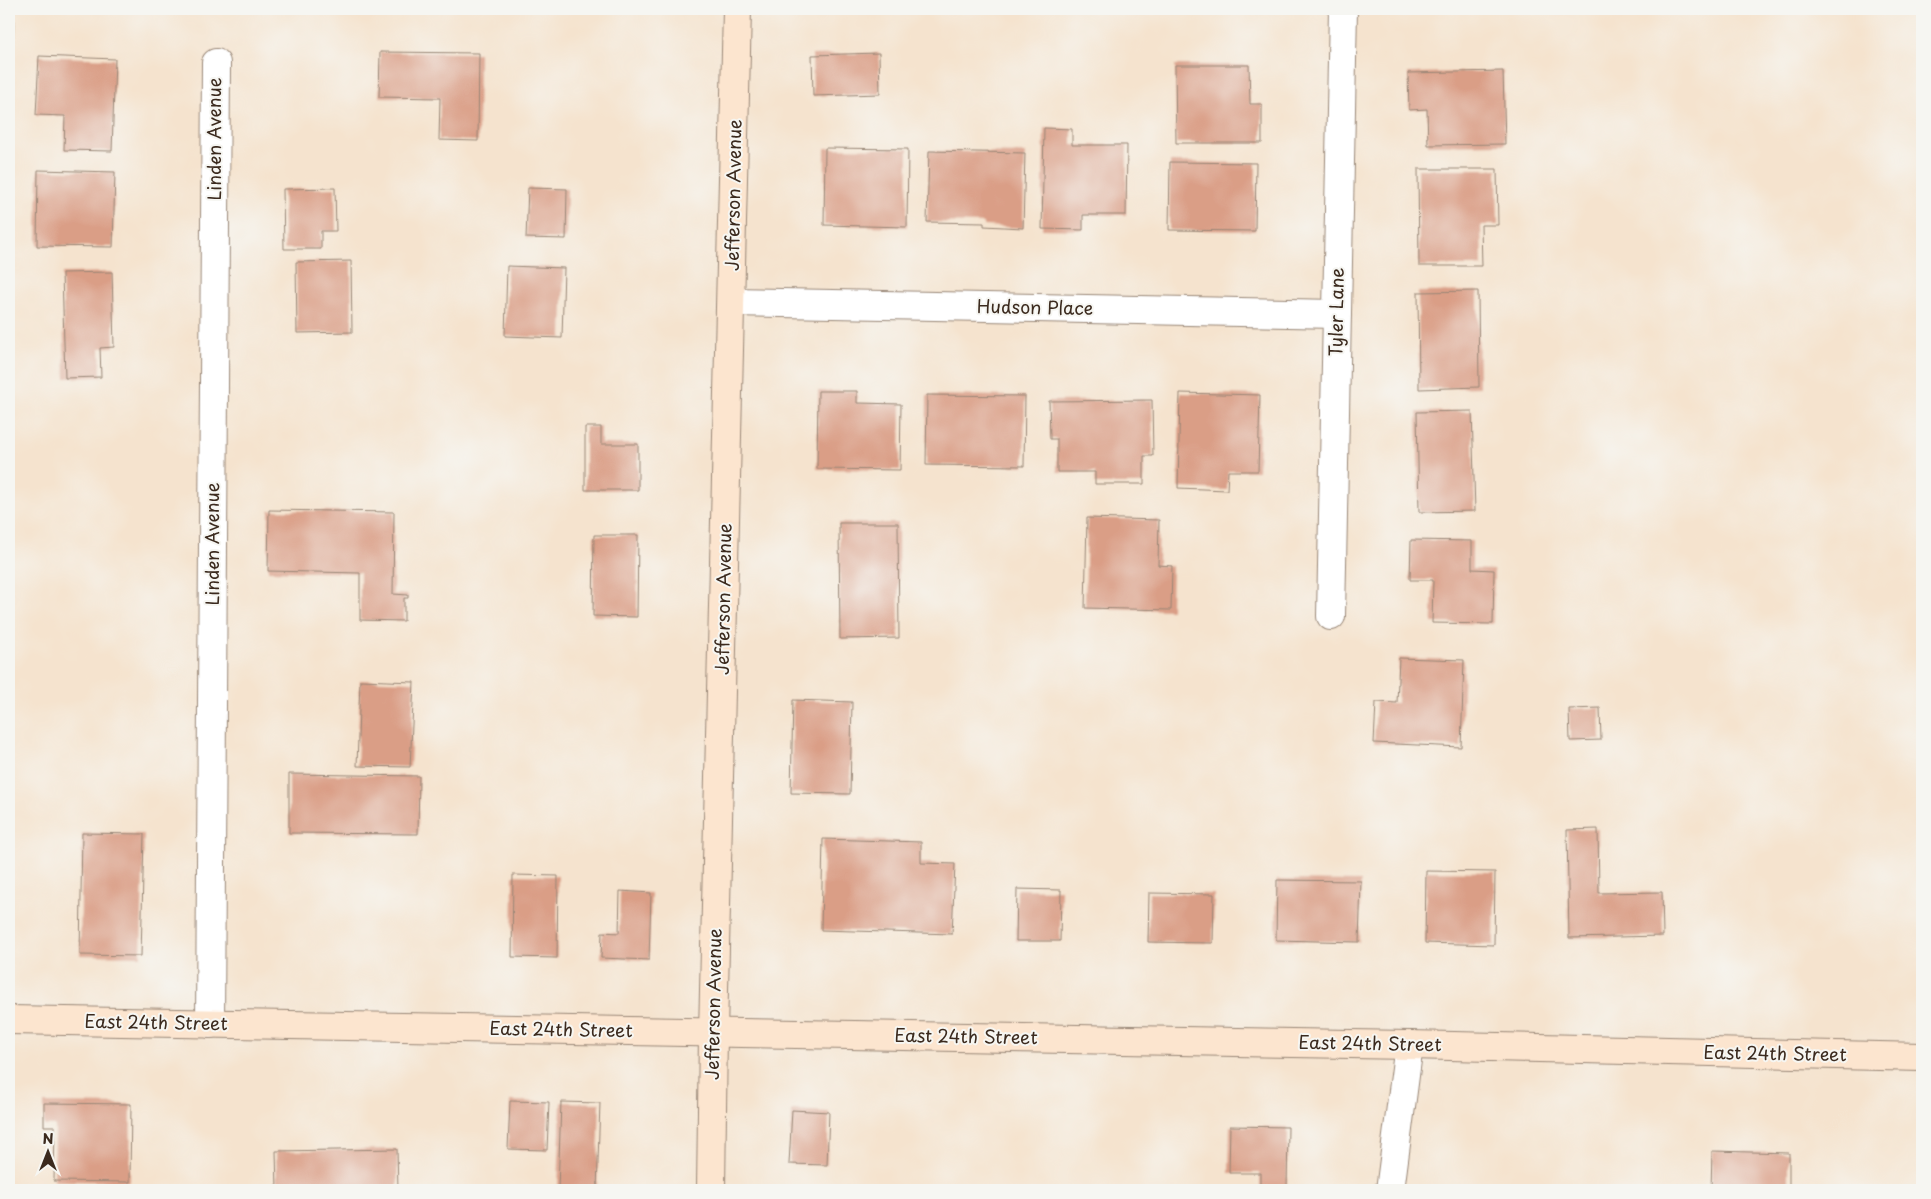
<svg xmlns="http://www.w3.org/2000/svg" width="1931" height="1199" font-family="'Playpen Sans',sans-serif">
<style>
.building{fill:#da9e86}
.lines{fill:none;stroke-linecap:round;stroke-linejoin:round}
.street-casing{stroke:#988676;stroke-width:30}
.secondary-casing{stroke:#988676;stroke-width:30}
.street{stroke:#fff;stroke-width:28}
.secondary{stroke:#fce5cf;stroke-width:28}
.labels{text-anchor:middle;stroke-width:4;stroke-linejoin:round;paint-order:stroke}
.street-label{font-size:18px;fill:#3b2a1e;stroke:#f6f6f2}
</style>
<rect width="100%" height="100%" fill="#f6f6f2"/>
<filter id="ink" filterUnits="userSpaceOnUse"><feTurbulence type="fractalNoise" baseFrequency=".02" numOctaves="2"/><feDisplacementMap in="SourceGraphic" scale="10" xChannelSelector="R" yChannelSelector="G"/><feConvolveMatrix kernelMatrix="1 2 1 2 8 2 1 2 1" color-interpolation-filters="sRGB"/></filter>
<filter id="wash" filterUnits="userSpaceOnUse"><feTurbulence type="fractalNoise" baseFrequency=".0096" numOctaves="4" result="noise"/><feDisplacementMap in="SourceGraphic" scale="20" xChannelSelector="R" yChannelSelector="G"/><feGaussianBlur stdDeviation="1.12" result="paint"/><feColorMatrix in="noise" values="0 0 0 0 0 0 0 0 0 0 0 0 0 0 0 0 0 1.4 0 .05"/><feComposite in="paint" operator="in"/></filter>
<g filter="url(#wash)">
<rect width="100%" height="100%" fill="#f5e3ce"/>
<g id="blocks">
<g class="building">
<path d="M9 17H14L13 57H9Z"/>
<path d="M380 52 479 53 478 141 439 140 440 98 379 97Z"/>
<path d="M879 53 880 94 813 96 812 55Z"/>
<path d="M39 56 115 59 112 151 64 150 65 116 36 115Z"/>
<path d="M1175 65H1249L1250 104H1262V143H1176Z"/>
<path d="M1503 71 1505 144 1428 145 1427 109 1409 110 1408 73Z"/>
<path d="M1044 128 1072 129V145H1127L1126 215H1083V230L1042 229Z"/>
<path d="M825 148 908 149 907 227 824 225Z"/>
<path d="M929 151 1025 153 1023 228 984 226V223L927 222Z"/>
<path d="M1170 162 1256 163 1255 231 1169 230Z"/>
<path d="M1418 169H1497L1498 225H1481L1482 266H1419Z"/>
<path d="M38 170 115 172 113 247 37 246Z"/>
<path d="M335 188 336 231H321V249H284L283 189Z"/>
<path d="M528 188 567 189 566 239 526 238Z"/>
<path d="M351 261 352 332 297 333 296 262Z"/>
<path d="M507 266 564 268 562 338 505 336Z"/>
<path d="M112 272 114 347 100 348 101 377 65 378 62 273Z"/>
<path d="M1478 291 1479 387 1419 389 1418 292Z"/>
<path d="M818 391H857V403L901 404 900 470 817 469Z"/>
<path d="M1180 393 1260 395 1258 471H1228L1227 490 1178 488Z"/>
<path d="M927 395 1025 396 1024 466 926 465Z"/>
<path d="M1152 400 1153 456H1144V484H1095V472H1057V439H1050L1049 401Z"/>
<path d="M1472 411 1475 511 1419 512 1417 412Z"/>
<path d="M585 427H601V444H638V490H585Z"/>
<path d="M269 510 394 512 393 594 408 595V598H404V621L360 620V573L268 571Z"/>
<path d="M1087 518 1159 520 1158 565 1172 566 1171 610 1085 608Z"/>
<path d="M839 523H898L899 638 840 639Z"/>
<path d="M594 535H638L637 617 593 616Z"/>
<path d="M1411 540 1472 541V569L1494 570 1493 624 1432 623 1433 580H1410Z"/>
<path d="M1399 658 1464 660 1461 747 1374 743 1376 702 1397 703Z"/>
<path d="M360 680 414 682 410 767 357 766Z"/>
<path d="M793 700 852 702 850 794 791 793Z"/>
<path d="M1600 708 1601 740 1570 741 1569 709Z"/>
<path d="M289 774 419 776 418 834 289 833Z"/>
<path d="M1598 829 1599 893 1662 892 1663 936 1569 938 1567 830Z"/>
<path d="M82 833 144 834 141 956 80 955Z"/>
<path d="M823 839 921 842V863L955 864 952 934 821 930Z"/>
<path d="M1426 871 1495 872 1494 945 1425 943Z"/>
<path d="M513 875 558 876 557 958 512 957Z"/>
<path d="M1277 880 1361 881 1359 942 1276 940Z"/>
<path d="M1017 889 1061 890 1060 941H1016Z"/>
<path d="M620 891 651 893 649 960 601 958 602 932 619 933Z"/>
<path d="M1149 893 1214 894 1213 943 1148 942Z"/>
<path d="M510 1101 549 1102 547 1150 508 1149Z"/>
<path d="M561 1102 600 1103 597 1190H558Z"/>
<path d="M44 1103 131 1104 130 1182 54 1181 55 1126H44Z"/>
<path d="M792 1110 829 1112 827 1165 789 1164Z"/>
<path d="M1230 1126 1288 1127 1287 1188 1260 1187V1173H1229Z"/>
<path d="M397 1149 398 1190H277L276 1151Z"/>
<path d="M1712 1151 1789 1153V1190H1711Z"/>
</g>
</g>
</g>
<g filter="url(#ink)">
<use href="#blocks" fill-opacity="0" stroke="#988676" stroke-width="1"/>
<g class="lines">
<defs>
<g id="street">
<path d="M732 302 1337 314"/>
<path d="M1331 616 1343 9"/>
<path d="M210 1024 216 63"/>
<path d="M1390 1190 1409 1045"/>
</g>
<g id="secondary">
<path d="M9 1020 1409 1045 1922 1057"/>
<path d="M711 1190 713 1033 737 9"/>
</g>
</defs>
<use href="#street" class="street-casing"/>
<use href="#secondary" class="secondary-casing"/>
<use href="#street" class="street"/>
<use href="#secondary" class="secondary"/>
</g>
</g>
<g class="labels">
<g class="street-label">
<text transform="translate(215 139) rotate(-90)" y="6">Linden Avenue</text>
<text transform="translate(734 195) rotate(-89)" y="6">Jefferson Avenue</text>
<text transform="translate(1035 308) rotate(1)" y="6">Hudson Place</text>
<text transform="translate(1337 312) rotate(-89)" y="6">Tyler Lane</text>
<text transform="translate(213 544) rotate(-90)" y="6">Linden Avenue</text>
<text transform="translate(724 599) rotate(-89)" y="6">Jefferson Avenue</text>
<text transform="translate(714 1004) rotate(-89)" y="6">Jefferson Avenue</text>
<text transform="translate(156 1023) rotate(1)" y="6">East 24th Street</text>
<text transform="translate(561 1030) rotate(1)" y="6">East 24th Street</text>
<text transform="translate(966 1037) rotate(1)" y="6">East 24th Street</text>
<text transform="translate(1370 1044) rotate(1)" y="6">East 24th Street</text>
<text transform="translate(1775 1054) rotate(1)" y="6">East 24th Street</text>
</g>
</g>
<rect width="1931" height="1199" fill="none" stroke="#f6f6f2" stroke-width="30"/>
<g transform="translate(48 1152)" stroke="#f6f6f2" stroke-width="4" paint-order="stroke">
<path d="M0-4L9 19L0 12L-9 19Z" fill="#3b2a1e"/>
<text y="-8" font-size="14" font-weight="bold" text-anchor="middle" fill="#3b2a1e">N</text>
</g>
</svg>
